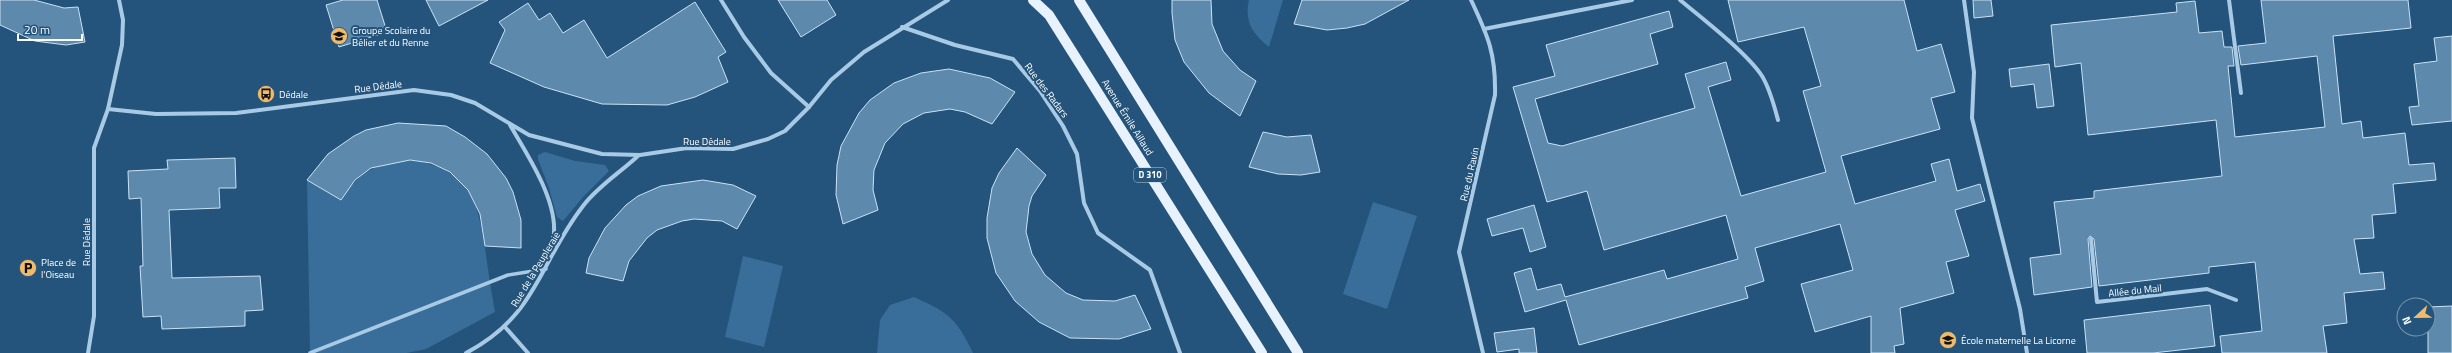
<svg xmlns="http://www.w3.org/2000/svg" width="2452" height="353" font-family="'Titillium Web',sans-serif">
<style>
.green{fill:#386e99}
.building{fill:#5d89ad;stroke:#cae2f4}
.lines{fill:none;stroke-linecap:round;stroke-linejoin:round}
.pedestrian{stroke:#a8cae5;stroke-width:3.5}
.minor{stroke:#a8cae5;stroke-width:4}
.primary{stroke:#e8f2fc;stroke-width:10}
.labels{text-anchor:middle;stroke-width:4;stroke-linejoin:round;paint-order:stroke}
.shield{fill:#24547b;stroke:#bdccd7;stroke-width:1}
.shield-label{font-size:9px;font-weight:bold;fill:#fff}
.poi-label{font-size:10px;fill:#fff;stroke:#24547b;text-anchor:start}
.street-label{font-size:10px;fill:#fff;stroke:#24547b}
</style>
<rect width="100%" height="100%" fill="#24547b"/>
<g class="green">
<path d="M1249 0H1283L1269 47C1253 34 1244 22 1249 0Z"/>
<path d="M545 152 575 161 605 165 609 171 584 196 563 221 557 217 549 188 538 159V155Z"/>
<path d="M410 160C466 168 478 197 485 248 488 269 491 291 495 312L426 349 407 353H310L307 180 341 200C361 170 375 164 410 160Z"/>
<path d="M1373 202 1417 216 1387 309 1343 294Z"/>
<path d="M743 256 783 266 764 347 725 337Z"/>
<path d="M914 297C949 313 956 318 973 353H877L880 320 890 305Z"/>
</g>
<g class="building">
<path d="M0 0H34L64 8 78 7 85 42 66 45 35 41 0 25Z"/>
<path d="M343 0H377L387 32 339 47 326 5Z"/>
<path d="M426 0H488L439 26Z"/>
<path d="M778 0H827L836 15 801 37Z"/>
<path d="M1172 0H1211L1212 24 1223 51 1240 70 1256 81 1240 116 1209 93 1184 62 1175 40 1172 13Z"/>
<path d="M1302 0H1409L1365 24 1347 28 1327 30 1294 24Z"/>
<path d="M1728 0H1904L1917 51 1941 44 1955 92 1931 98 1940 129 1841 156 1855 204 1936 181 1931 164 1949 159 1957 191 1980 184 1985 201 1955 210 1969 256 1946 262 1954 293 1900 308 1904 344 1894 346 1895 353H1871V316L1815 332 1801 284 1853 270 1840 224 1755 248 1764 281 1745 287 1748 298 1708 309 1579 345 1566 300 1525 312 1514 273 1531 268 1537 290 1561 284 1565 297 1664 270 1667 279 1738 259 1726 215 1604 250 1587 191 1547 202 1513 87 1555 76 1546 45 1669 11 1673 27 1650 34 1658 64 1535 99 1548 143 1562 146 1695 108 1685 74 1726 62 1731 80 1708 87 1741 196 1826 172 1803 91 1821 86 1804 27 1738 42Z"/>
<path d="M1973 0H1991L1993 16 1974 18Z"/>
<path d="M2261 0H2408L2411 28 2333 36 2342 124 2361 121 2363 138 2405 133 2409 165 2434 163 2436 180 2393 184 2396 213 2372 215 2374 238 2354 239 2360 274 2383 272 2385 289 2344 293 2347 323 2323 326 2327 353H2222L2220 336 2262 331 2255 262 2209 267V273L2099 286 2094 239 2090 236 2088 239 2092 287 2034 295 2030 258 2061 254 2054 202 2094 198V191L2222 176 2216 120 2088 135 2081 63 2055 67 2051 25 2177 12 2176 3 2195 1 2199 33 2222 31 2224 47H2232L2234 66H2228L2235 137 2325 127 2317 56 2241 65 2238 46 2266 43Z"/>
<path d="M695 2 726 52 718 57 728 82 695 97 667 105 602 104 544 87 490 63 505 30 499 22 528 3 539 20 550 13 563 33 584 20 607 58Z"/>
<path d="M2452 36V121L2412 125 2409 107 2419 106 2414 64 2437 61 2434 38Z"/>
<path d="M2049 64 2054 106 2037 108 2034 84 2011 87 2009 69Z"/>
<path d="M949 69 990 78 1015 92 992 124 965 112 950 109 924 113 903 124 885 143 874 170 873 190 878 210 843 224 836 195 837 165 841 146 859 113 870 100 894 83 921 73Z"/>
<path d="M398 123 446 126 465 137 487 154 506 178 513 192 521 220V248L485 246 480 214 468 190 450 172 431 163 410 160 371 168 355 180 341 200 307 180 328 154 354 136 366 130Z"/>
<path d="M1263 132 1287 137 1311 135 1320 172 1301 175 1278 174 1249 167Z"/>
<path d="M1017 148 1046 175 1032 196 1029 206 1026 232 1032 254 1045 275 1066 293 1083 300 1115 301 1135 295 1151 329 1119 339 1070 338 1039 322 1015 301 996 273 987 238V218L992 188 999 173Z"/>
<path d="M235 158 236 188H219L220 208 169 210 172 278 260 276 263 310 245 311V326L162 329 161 316 143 317 140 266H143L141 198 129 199 128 171 168 169 167 160Z"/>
<path d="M703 180 733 185 756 196 737 229 722 221 694 219 682 221 657 230 647 238 629 261 623 281 586 273 589 258 605 228 626 205 638 196 661 186Z"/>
<path d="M1534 205 1546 247 1530 252 1523 228 1492 236 1487 219Z"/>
<path d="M2210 305 2215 346 2153 353H2087L2084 320Z"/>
<path d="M2452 306V353H2428V307Z"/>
<path d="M1534 328 1537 353H1519V349L1497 352 1494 333Z"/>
</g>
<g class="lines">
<path class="pedestrian" d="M310 353 508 275 546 269"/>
<g class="minor">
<path d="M721 0 744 37 771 73 809 107"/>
<path d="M1471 0C1488 36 1496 54 1495 95L1459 252 1483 353"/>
<path d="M1680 0C1702 18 1747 53 1762 76 1770 89 1774 105 1778 120"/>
<path d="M1964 0 1974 72 1972 118 2020 309 2027 353"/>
<path d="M2229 0 2241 93"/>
<path d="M902 27 955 45 1013 59 1040 91 1063 126 1077 154 1084 203 1098 233 1150 270 1180 353"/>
<path d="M1484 29 1632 0"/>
<path d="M108 109 156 114 236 113 414 90 451 95 475 103 529 135 602 154 640 155 687 148 733 149 768 139 785 131 809 107 831 80 864 52 948 0"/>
<path d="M510 125C527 154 556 198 554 232 554 240 551 248 550 256"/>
<path d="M2091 239 2097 302 2207 289 2236 300"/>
<path d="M505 327 528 353"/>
<path d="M88 353 94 316V148L108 109 122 45 123 20 119 0"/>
<path d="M466 353C538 315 538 264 583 206 598 186 621 172 639 155"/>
</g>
<g class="primary">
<path d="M1033 0 1049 15 1262 353"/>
<path d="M1079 0 1298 353"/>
</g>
</g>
<defs>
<symbol id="school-disc" viewBox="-11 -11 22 22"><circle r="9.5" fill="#efba6c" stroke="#24547b"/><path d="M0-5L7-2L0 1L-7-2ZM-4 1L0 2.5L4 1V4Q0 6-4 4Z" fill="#111"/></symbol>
<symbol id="bus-disc" viewBox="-11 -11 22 22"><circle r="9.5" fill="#efba6c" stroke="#24547b"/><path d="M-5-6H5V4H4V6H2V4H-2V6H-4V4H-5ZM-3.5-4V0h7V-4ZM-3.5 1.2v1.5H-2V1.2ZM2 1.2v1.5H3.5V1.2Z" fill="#111"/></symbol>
<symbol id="parking-disc" viewBox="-11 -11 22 22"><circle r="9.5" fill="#efba6c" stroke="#24547b"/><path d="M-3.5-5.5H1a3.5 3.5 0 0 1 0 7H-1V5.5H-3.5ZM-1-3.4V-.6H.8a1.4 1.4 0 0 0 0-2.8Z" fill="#111"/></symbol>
</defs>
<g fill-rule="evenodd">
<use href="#school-disc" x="329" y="26" width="20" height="20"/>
<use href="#bus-disc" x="256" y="84" width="20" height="20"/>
<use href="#parking-disc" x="18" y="258" width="20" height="20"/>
<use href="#school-disc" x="1938" y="330" width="20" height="20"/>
</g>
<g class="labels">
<rect class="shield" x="1134" y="168" width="32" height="14" rx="3"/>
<g class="shield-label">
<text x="1150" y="178">D 310</text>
</g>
<g class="poi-label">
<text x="352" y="34">Groupe Scolaire du<tspan x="352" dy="12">Bélier et du Renne</tspan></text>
<text x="279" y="98">Dédale</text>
<text x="41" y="266">Place de<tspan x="41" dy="12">l'Oiseau</tspan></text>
<text x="1961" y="344">École maternelle La Licorne</text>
</g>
<g class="street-label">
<text transform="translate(378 86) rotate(-7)" y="4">Rue Dédale</text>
<text transform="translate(1047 90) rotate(53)" y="4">Rue des Radars</text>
<text transform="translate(1128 117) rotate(58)" y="4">Avenue Émile Aillaud</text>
<text x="707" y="145">Rue Dédale</text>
<text transform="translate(1469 174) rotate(-77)" y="4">Rue du Ravin</text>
<text transform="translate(86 242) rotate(-90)" y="4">Rue Dédale</text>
<text transform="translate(535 269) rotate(-59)" y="4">Rue de la Peupleraie</text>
<text transform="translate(2135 290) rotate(-6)" y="4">Allée du Mail</text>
</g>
</g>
<g transform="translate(2416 317) rotate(248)"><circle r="19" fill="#24547b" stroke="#7c98b0"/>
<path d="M0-3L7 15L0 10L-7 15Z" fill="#efba6c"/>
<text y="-6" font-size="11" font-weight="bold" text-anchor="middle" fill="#ffffff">N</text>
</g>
<path d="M18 34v6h64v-6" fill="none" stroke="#ffffff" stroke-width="2"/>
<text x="24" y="34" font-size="12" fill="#ffffff" stroke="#24547b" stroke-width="3" paint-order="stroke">20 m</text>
</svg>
